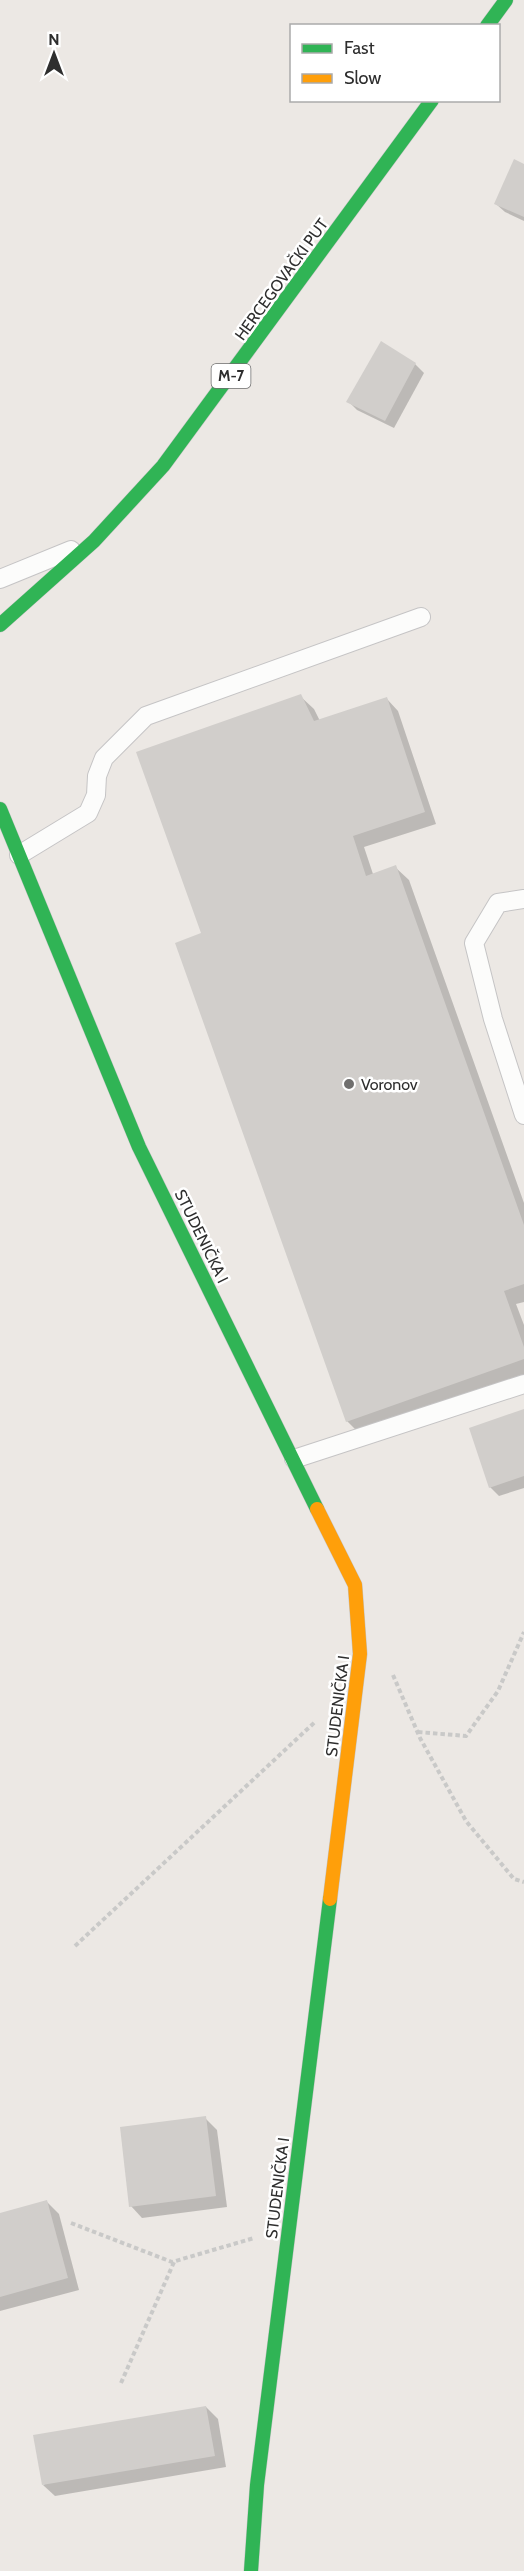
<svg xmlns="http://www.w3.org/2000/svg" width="524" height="2571" font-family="Cabin,sans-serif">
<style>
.shadow{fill:#0003}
.building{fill:#d1cecb}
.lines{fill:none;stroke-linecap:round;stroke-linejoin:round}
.lane-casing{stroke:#c5c4c5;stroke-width:20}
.fast-casing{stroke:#c5c4c5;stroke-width:15}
.slow-casing{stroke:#c5c4c5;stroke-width:15}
.path{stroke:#c9c9c8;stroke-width:4;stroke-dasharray:4.5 3;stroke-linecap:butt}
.lane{stroke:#fcfcfb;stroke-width:18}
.fast{stroke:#30b455;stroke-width:14}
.slow{stroke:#ff9f0a;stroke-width:14}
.poi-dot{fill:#706f6e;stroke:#fff;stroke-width:2}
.labels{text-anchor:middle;stroke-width:5;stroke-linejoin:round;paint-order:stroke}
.shield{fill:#fff;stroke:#6d6d6d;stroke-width:1.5}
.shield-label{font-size:15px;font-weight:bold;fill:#2e2e2e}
.street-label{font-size:16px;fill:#2e2e2e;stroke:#fff}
.poi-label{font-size:16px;fill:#2e2e2e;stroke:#fff;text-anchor:start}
</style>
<rect width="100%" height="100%" fill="#ece8e4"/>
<g class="shadow">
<path d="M524 166V221L505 212 496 204Z"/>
<path d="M415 364 424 373 394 428 357 410 348 401Z"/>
<path d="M300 696 314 709 320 721 387 699 398 711 436 824 364 847 373 874 395 867 409 880 524 1203V1302L516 1304 524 1325V1377L361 1435 347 1421 203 934Z"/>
<path d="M524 1410V1488L499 1496 490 1487Z"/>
<path d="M205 2118 217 2130 227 2207 142 2218 131 2206Z"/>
<path d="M47 2202 59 2214 79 2290 0 2311V2215Z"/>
<path d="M206 2407 218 2419 226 2467 55 2496 43 2485Z"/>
</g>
<g class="building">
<path d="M514 159 524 164V217L494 204Z"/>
<path d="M381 341 416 363 385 421 346 402Z"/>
<path d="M301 694 314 721 387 697 425 812 353 836 366 876 396 865 524 1225V1284L504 1291 524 1347V1359L346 1422 175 943 201 933 136 752Z"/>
<path d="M524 1409V1476L489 1488 469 1428Z"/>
<path d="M206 2116 216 2196 129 2207 120 2127Z"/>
<path d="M47 2200 68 2278 0 2297V2213Z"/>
<path d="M206 2406 215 2456 42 2485 33 2435Z"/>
</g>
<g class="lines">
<defs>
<g id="lane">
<path d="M0 579 71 550"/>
<path d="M19 855 88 813 96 795 97 776 104 758 146 716 421 617"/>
<path d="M524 899 498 903 474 943 493 1019 524 1115"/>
<path d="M294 1459 524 1384"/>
</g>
<g id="fast">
<path d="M487 26 506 0"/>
<path d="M0 625 94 541 163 466 432 100"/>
<path d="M0 809 139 1147 317 1509"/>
<path d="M251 2571 257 2485 330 1899"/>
</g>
<path id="slow" d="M317 1509 355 1585 360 1654 330 1899"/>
</defs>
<use href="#lane" class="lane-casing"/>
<use href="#fast" class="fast-casing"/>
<use href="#slow" class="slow-casing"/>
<g class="path">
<path d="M393 1675 420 1738 466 1821 514 1879 524 1882"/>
<path d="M418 1732 466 1736 498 1691 524 1632"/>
<path d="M75 1946 316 1721"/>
<path d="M71 2223 172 2262 254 2238"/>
<path d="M121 2383 174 2262"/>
</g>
<use href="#lane" class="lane"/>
<use href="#fast" class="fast"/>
<use href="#slow" class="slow"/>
</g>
<circle class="poi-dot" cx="349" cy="1084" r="6"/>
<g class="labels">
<rect class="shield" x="211.5" y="364" width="39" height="24" rx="4.5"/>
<g class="shield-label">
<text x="231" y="381">M-7</text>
</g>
<g class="street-label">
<text transform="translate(281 279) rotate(-54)" y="6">HERCEGOVAČKI PUT</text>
<text transform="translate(202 1236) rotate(64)" y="6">STUDENIČKA I</text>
<text transform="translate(337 1706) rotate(-83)" y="6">STUDENIČKA I</text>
<text transform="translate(277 2188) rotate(-83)" y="6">STUDENIČKA I</text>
</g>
<g class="poi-label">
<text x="361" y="1090">Voronov</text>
</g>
</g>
<rect x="290" y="24" width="210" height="78" fill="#ffffff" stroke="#ababab" stroke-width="1.5"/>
<rect x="302" y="44" width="30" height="9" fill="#30b455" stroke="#ababab" stroke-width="1.5"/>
<text x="344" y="54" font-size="18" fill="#2e2e2e">Fast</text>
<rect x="302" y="74" width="30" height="9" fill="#ff9f0a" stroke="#ababab" stroke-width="1.5"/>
<text x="344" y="84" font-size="18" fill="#2e2e2e">Slow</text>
<g transform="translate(54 54)" stroke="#ffffff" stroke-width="4.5" paint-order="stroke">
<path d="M0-4.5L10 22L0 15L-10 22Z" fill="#2e2e2e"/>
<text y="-9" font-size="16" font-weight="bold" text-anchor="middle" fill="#2e2e2e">N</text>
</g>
</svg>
